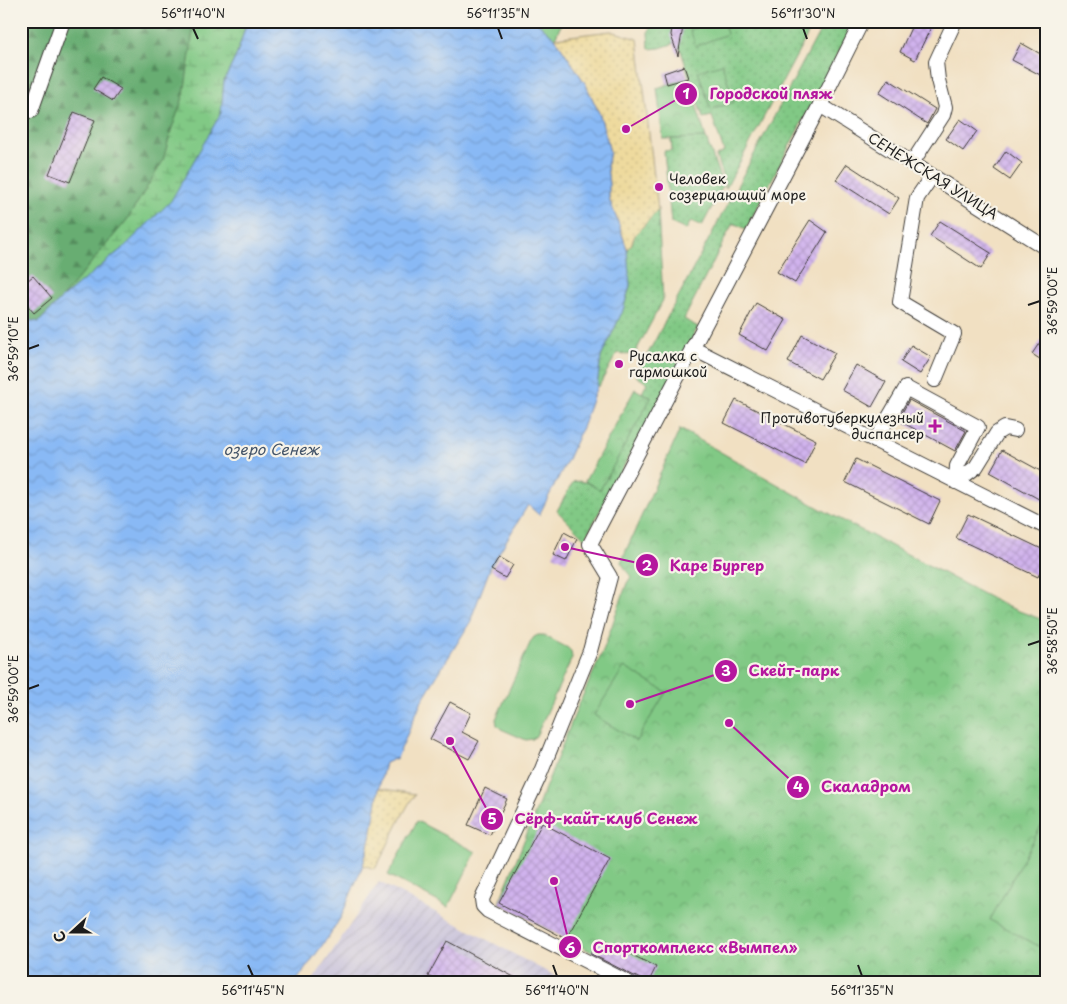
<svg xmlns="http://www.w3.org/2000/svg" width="1067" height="1004" font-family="'Playpen Sans',sans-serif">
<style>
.industrial{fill:url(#industrial-furrows)}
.grass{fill:url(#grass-dots);stroke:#4e7250}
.forest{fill:url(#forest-firs);stroke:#426447}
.wetland{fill:url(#wetland-marsh);stroke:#4e7250}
.sand{fill:url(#sand-dots);stroke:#857b5d}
.park{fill:url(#park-crowns);stroke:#4e7250}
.garden{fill:#81c985;stroke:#4e7250}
.water{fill:url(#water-waves);stroke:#526a88}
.building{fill:url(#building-cross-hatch)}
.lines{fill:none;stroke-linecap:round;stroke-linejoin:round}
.minor-casing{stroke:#3c3935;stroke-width:16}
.minor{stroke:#fff;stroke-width:14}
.ticks{fill:none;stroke:#1c1c1c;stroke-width:2}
.poi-dot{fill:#b5179e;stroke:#f7f3e8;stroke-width:2}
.labels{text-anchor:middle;stroke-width:4.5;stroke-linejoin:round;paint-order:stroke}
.street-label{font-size:14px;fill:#1c1c1c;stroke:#f7f3e8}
.poi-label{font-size:14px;fill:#1c1c1c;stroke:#f7f3e8;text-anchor:start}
.water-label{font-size:15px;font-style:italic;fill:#425368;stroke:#f7f3e8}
.leader{fill:none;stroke:#b5179e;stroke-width:2}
.callout-dot{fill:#b5179e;stroke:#f7f3e8;stroke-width:2}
.mark-label{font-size:15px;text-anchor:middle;font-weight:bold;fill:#fff}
.callout-label{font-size:15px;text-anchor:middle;font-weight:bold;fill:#b5179e;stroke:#f7f3e8;stroke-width:4.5;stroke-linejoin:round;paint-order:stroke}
.neatline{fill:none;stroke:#1c1c1c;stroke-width:2}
.ticks-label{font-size:12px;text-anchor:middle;fill:#1c1c1c}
</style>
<defs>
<pattern id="industrial-furrows" width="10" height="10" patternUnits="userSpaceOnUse" patternTransform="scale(1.25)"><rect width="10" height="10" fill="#c6c0da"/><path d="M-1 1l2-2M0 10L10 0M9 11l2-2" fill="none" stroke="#aaa4ba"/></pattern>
<pattern id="grass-dots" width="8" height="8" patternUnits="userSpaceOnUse" patternTransform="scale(1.25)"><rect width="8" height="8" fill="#81c985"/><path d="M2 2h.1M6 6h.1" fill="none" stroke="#6fac72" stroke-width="1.8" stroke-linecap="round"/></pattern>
<pattern id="forest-firs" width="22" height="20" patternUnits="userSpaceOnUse" patternTransform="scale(1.25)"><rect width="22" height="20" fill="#68ad72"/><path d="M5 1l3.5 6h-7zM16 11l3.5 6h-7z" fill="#558c5d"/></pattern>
<pattern id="wetland-marsh" width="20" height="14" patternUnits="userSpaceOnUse" patternTransform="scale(1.25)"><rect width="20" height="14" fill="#81c985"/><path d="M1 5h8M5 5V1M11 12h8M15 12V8" fill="none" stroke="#6fac72"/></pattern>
<pattern id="sand-dots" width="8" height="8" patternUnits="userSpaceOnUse" patternTransform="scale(1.25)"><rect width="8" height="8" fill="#eeda9e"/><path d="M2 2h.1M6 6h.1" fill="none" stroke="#ccba88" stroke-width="1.8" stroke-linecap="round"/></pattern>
<pattern id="park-crowns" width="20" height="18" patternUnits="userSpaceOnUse" patternTransform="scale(1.25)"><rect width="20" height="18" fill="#81c985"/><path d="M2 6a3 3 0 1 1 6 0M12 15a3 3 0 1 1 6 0" fill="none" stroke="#6fac72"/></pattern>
<pattern id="water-waves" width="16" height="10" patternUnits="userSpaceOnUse" patternTransform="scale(1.25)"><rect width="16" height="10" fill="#89b9f5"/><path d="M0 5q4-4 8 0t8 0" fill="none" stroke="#769ed1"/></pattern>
<pattern id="building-cross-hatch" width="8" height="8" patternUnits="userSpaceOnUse" patternTransform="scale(1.25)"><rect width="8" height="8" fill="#d0b2ed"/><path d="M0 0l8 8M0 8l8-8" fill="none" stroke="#b298cb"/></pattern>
</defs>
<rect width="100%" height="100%" fill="#f7f3e8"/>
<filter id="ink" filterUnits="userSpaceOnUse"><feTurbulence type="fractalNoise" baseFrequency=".02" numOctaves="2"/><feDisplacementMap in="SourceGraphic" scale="10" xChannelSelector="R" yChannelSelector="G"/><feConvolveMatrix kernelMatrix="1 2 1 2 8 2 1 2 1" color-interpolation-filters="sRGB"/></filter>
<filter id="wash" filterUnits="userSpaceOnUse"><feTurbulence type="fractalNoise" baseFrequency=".0096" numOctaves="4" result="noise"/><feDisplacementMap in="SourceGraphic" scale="20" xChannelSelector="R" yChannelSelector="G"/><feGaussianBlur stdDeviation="1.12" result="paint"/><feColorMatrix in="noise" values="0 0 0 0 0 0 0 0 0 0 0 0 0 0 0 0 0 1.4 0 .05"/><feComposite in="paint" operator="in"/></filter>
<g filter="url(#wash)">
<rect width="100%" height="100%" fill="#f1e0c2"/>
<path class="industrial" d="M379 882 568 983H311Z"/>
<g class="grass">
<path d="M657 21H815L726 188 716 156 724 152 712 116 703 118 678 42 660 48 649 49 648 32Z"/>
<path d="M825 21H855L746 229 733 223 684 319 698 327 585 539 557 511 558 509 573 482C584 479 591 485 600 489L651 397 642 393 647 383 636 376Z"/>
<path d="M706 138 723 186 702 226 691 221 686 230 671 223 664 151 672 150 671 139Z"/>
<path d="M658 210 663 300 634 355 617 353 599 386H597L601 357 623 310 630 286 627 249 631 245 635 235Z"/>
</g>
<path class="forest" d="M21 21H194L191 48 184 95 171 131 163 161 127 220 61 299 39 322 21 319Z"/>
<g class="wetland">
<path d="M194 21H245L246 25 237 54 224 81 221 113 171 202 124 247 61 299 127 220 163 161 171 131 184 95 191 48Z"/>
<path d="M536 21H563L555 38Z"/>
</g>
<g class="sand">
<path d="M611 31 638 39 658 210 635 235 631 245 627 249 618 222 609 199V184L607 166 610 152 600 115 585 83 555 38Z"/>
<path d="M379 788 415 794C399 818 389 845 375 869L363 865 372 830Z"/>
</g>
<g class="park">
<path d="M722 64 734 102 711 110 698 71Z"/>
<path d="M688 78 706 138 663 139 657 88Z"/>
<path d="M635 389 651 398 600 490 585 481Z"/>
<path d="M680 429 821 509 1008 607 1046 621V983H650L499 903 578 706 603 651 627 583 631 577 621 562Z"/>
</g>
<g class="garden">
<path d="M715 21H723L727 34 696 46 690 30Z"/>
<path d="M538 635H543L568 648 571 651 572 658 536 736 533 739 526 740 501 729 497 725 496 719 531 641 534 637Z"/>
<path d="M624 667 666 692 636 741 594 715Z"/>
<path d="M1046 817V950L990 920Z"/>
<path d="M417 821 476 852 448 907 388 875Z"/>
</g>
<path class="water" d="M245 21H536L555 38 585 83 600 115 610 152 607 166 609 184V199L618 222 627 249 630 285 623 310 601 357 597 386 583 425 568 459 539 515 528 505 491 566 472 616 471 621 422 700 397 758 385 763 379 788 372 830 363 865 341 917 329 936 295 983H21V319L39 322 61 299 124 247 171 201 221 113 224 81 237 54 246 25Z"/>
<g id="blocks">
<g class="building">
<path d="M673 21H684L678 56 671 35Z"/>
<path d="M914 21H934L915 60 900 52Z"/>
<path d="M1021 43 1046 57V78L1012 60Z"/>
<path d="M684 66 688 78 667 84 664 73Z"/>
<path d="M101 77 121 89 113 101 93 89Z"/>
<path d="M888 79 935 109 927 124 879 93Z"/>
<path d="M74 112 95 120 70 182 49 174Z"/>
<path d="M960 119 977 131 963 151 946 139Z"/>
<path d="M1006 151 1022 163 1010 180 994 169Z"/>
<path d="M847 164 899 198 889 214 836 180Z"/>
<path d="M810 220 827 232 795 283 777 272Z"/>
<path d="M940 221 991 253 981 269 930 236Z"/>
<path d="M33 276 52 298 34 313 21 298V286Z"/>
<path d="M756 303 786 320 768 351 739 335Z"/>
<path d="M1046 333V363L1032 354Z"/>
<path d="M802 335 835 353 820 379 788 362Z"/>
<path d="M911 345 931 357 920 374 901 362Z"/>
<path d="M856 365 886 382 872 407 842 390Z"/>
<path d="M736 400 816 440 805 464 724 423Z"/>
<path d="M909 400 966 431 955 451 898 420Z"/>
<path d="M1002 450 1046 474V503L990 472Z"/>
<path d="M856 459 940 501 929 524 845 482Z"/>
<path d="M968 514 1046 551V560L1038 577 956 538Z"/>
<path d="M564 532 577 539 566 561 553 555Z"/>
<path d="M499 557 513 565 505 578 491 570Z"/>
<path d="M450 702 471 713 462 732 479 741 469 759 430 739Z"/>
<path d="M485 788 507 799 490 835 468 825Z"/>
<path d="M542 823 610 859 566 939 499 903Z"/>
<path d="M599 938 656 967 648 983 591 954Z"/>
<path d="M447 941 525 983H441L428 976Z"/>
</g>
</g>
</g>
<g filter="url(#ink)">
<use href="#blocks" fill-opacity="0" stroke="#3c3935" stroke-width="1"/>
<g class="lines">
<defs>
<g id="minor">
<path d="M820 105 1046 248"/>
<path d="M31 111 63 21"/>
<path d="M912 163 943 115 945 107 938 80 936 62 955 21"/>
<path d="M932 176 917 198 900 302 954 334 935 380"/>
<path d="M692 348 1046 527"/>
<path d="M875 441 906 388 978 427 957 466 956 482"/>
<path d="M956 482 976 467 997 433 1005 428 1015 430"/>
<path d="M629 983 488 911 483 906 482 899 538 779 590 651 610 577 590 544 820 105 862 21"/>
</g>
</defs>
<use href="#minor" class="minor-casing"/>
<use href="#minor" class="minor"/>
</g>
</g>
<path class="ticks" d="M193 28 198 39M498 28 502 39M803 28 807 39M1028 305 1040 301M28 349 39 345M1028 645 1040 641M28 689 39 685M248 965 253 976M553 965 557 976M858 965 862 976"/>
<g class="poi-dot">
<circle cx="659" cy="187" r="5"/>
<circle cx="619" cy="364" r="5"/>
<path d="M932.5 418.5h5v5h5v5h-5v5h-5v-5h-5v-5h5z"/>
</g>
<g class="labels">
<g class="street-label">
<text transform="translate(933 176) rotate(32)" y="5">СЕНЕЖСКАЯ УЛИЦА</text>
</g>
<g class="poi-label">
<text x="669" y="184">Человек<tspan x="669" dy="16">созерцающий море</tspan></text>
<text x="629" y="361">Русалка с<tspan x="629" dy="16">гармошкой</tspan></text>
<text x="924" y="423" text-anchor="end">Противотуберкулезный<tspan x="924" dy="16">диспансер</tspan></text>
</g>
<g class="water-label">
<text x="271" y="455">озеро Сенеж</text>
</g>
</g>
<path class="leader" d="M626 129L686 94M565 547L647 565M630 704L726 671M729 723L798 787M450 741L492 819M554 881L570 947"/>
<g class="callout-dot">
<circle cx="626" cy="129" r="5"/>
<circle cx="565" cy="547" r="5"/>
<circle cx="630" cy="704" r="5"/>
<circle cx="729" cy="723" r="5"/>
<circle cx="450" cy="741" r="5"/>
<circle cx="554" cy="881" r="5"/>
<circle cx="686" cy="94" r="12"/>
<circle cx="647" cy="565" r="12"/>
<circle cx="726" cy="671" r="12"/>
<circle cx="798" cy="787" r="12"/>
<circle cx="492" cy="819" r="12"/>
<circle cx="570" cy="947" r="12"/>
</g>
<g class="mark-label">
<text x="686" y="99">1</text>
<text x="647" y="571">2</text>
<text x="726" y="676">3</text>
<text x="798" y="792">4</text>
<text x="492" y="824">5</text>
<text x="570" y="953">6</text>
</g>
<g class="callout-label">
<text x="771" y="99">Городской пляж</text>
<text x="717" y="571">Каре Бургер</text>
<text x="794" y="676">Скейт-парк</text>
<text x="866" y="792">Скаладром</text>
<text x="606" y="824">Сёрф-кайт-клуб Сенеж</text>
<text x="695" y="953">Спорткомплекс «Вымпел»</text>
</g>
<rect width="1067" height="1004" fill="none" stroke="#f7f3e8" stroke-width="55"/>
<g transform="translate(72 932) rotate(249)" stroke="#f7f3e8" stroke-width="4" paint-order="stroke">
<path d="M0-4L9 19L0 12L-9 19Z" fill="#1c1c1c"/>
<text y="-8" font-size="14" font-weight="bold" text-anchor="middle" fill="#1c1c1c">С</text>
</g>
<rect x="28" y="28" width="1012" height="948" class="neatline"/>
<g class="ticks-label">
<text x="193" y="18">56°11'40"N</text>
<text x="498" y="18">56°11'35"N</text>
<text x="803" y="18">56°11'30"N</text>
<text transform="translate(1053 301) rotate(-90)" y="4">36°59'00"E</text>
<text transform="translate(14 349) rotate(-90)" y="4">36°59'10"E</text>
<text transform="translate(1053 641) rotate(-90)" y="4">36°58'50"E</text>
<text transform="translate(14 689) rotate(-90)" y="4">36°59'00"E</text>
<text x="253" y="995">56°11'45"N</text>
<text x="557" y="995">56°11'40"N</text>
<text x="862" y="995">56°11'35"N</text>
</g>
</svg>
